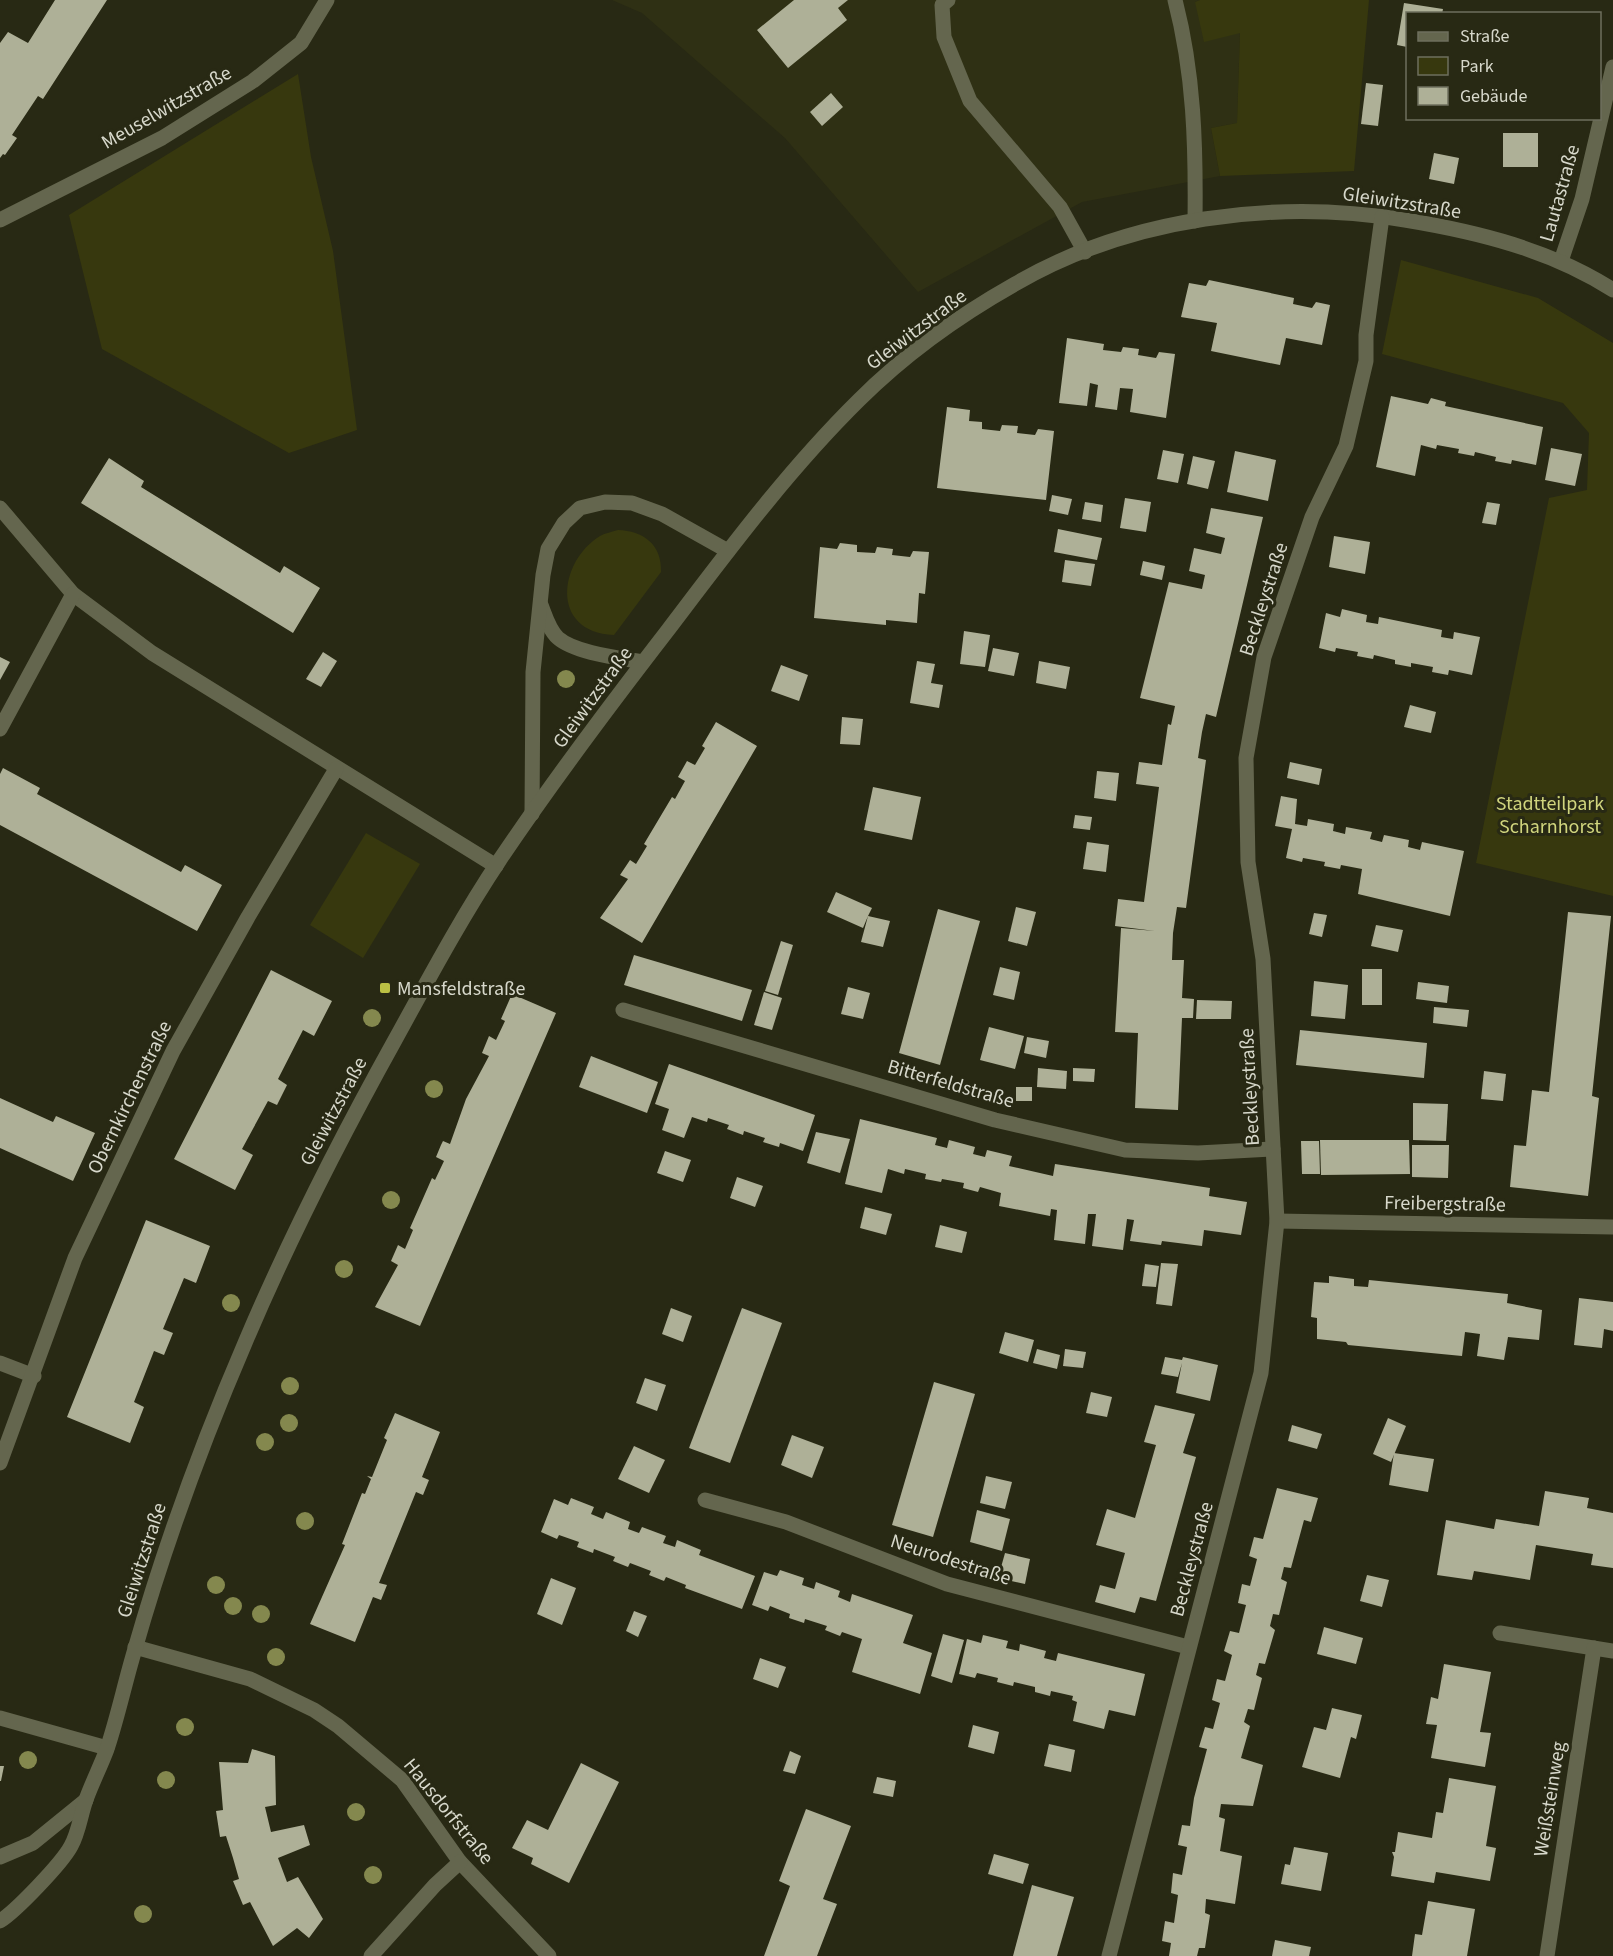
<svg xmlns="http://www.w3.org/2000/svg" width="1613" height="1956" font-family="'Source Sans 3',sans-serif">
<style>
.built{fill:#2f3014}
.green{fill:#37380e}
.building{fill:#aeb097}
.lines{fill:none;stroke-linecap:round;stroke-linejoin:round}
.minor{stroke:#64664e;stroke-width:15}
.tree{fill:#84884e}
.poi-dot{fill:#bbc044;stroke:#282914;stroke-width:2}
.labels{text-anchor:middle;stroke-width:6;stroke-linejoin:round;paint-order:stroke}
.street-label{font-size:20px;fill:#d7d8cb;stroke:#282914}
.park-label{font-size:20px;fill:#d0d57d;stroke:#282914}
.poi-label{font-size:20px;fill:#d7d8cb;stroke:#282914;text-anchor:start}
</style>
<rect width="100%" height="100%" fill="#282914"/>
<path class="built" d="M612 0H1200L1195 2 1240 33 1237 123 1211 128 1220 176 1082 202 918 292 785 138 642 13Z"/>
<g class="green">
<path d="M1200 0H1369L1354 171 1220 176 1211 128 1237 123 1240 33 1204 42 1195 2Z"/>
<path d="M298 74 311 157 333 251 357 430 289 453 102 349 69 215Z"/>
<path d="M1401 260 1538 298 1613 343V896L1476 863 1549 498 1587 490 1589 433 1563 403 1382 354Z"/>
<path d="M618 530C643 531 662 544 661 572L614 635C549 632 559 561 600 536 605 533 612 532 618 530Z"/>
<path d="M366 833 420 864 363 958 310 925Z"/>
</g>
<g class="building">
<path d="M55 0H107L43 99 38 96 12 135 17 138 5 155 3 154 0 158V43L8 32 28 43Z"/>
<path d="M794 0H848L838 8 847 20 788 68 757 30Z"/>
<path d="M1404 3 1443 9 1442 14H1407V47L1397 45Z"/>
<path d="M1366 83 1383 85 1378 126 1361 124Z"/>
<path d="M831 93 843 107 822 126 810 112Z"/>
<rect x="1503" y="133" width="35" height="34"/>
<path d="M1434 153 1459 158 1454 184 1429 179Z"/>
<path d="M1209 280 1294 298 1293 304 1312 308 1316 302 1330 305 1322 345 1286 338 1280 365 1211 351 1217 323 1181 317 1189 283 1206 286Z"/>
<path d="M1067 338 1104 344 1103 350 1121 352 1123 347 1139 349 1138 355 1156 358 1159 352 1175 354 1166 418 1130 412 1133 389 1120 388 1117 410 1095 407 1098 385 1090 383 1087 406 1059 403Z"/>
<path d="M1391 396 1428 404 1431 398 1446 402 1445 406 1543 427 1536 465 1512 460 1511 464 1495 461 1496 457 1475 452 1474 456 1458 453 1459 449 1437 445 1436 449 1421 445 1415 476 1376 467Z"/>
<path d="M947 407 970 410 969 421 982 422V429L1000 431 1002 425 1018 426 1017 433 1035 435 1038 429 1054 431 1046 500 937 488Z"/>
<path d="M1551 448 1582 454 1575 486 1545 480Z"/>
<path d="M1163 450 1184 454 1178 483 1157 479Z"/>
<path d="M1235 451 1276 460 1268 501 1227 492Z"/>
<path d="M1193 456 1215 461 1208 489 1187 484Z"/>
<path d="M109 458 144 481 141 487 280 573 284 566 320 588 293 633 81 503Z"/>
<path d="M1052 495 1072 499 1068 515 1049 511Z"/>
<path d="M1125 498 1151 502 1146 532 1120 528Z"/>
<path d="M1085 502 1103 505 1101 522 1082 519Z"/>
<path d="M1487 502 1500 504 1496 525 1482 523Z"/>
<path d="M1211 508 1263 517 1216 717 1206 714 1202 732 1198 758 1206 760 1186 908 1177 907 1173 933 1172 960H1184L1182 998 1194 999 1193 1018H1182L1178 1110 1135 1108 1138 1033 1115 1032 1121 928 1155 931 1115 926 1118 899 1144 902 1159 787 1136 784 1139 762 1162 765 1168 724 1171 725 1175 706 1140 698 1169 582 1202 589 1205 575 1189 571 1194 548 1221 554 1225 538 1206 533Z"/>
<path d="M1058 529 1102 538 1097 560 1054 552Z"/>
<path d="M1334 536 1370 542 1365 574 1329 567Z"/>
<path d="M840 543 857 545V552L875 553 877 547 893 549 892 555 910 557 913 551 929 552 925 594 919 593 917 623 886 620V625L814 618 820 547 837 549Z"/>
<path d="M1065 560 1095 564 1091 586 1062 582Z"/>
<path d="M1143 561 1165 566 1162 580 1140 575Z"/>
<path d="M1342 609 1367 615 1366 622 1378 624 1379 617 1442 630 1441 637 1453 639 1454 632 1480 637 1472 675 1449 670 1448 675 1432 672 1433 667 1411 663V667L1395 664V660L1374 655 1373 659 1357 656 1358 652 1336 648 1335 652 1319 648 1326 613 1340 617Z"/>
<path d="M964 631 990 635 985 667 960 664Z"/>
<path d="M993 648 1019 653 1014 676 988 671Z"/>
<path d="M323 652 337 661 321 687 306 679Z"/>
<path d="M0 657 10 662 0 680Z"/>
<path d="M917 661 935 664 931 683 943 685 939 708 910 703Z"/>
<path d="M1039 661 1070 667 1066 689 1036 683Z"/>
<path d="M781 665 808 675 799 701 771 691Z"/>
<path d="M1410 705 1436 712 1431 733 1404 727Z"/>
<path d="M842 717 863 719 860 745 840 744Z"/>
<path d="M716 722 757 746 642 943 600 918 628 879 620 875 630 860 636 864 647 846 644 844 672 797 675 799 685 781 678 777 687 761 695 765 705 748 702 746Z"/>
<path d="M1290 762 1322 769 1319 785 1287 778Z"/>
<path d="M3 768 40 788 37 794 181 872 185 865 222 885 197 931 0 825V774Z"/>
<path d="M1097 771 1119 773 1116 801 1094 798Z"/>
<path d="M873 787 921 797 912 840 864 830Z"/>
<path d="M1281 796 1297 799 1295 824 1307 826 1308 819 1334 824 1333 831 1345 834 1346 827 1372 832 1370 839 1382 842 1384 835 1409 840 1408 847 1420 850 1422 842 1464 851 1450 916 1358 894 1362 869 1341 865 1340 869 1324 866 1325 862 1303 858 1302 862 1286 858 1292 829 1275 826Z"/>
<path d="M1075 815 1092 817 1090 830 1073 828Z"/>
<path d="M1087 842 1109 845 1106 872 1083 869Z"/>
<path d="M836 892 872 908 868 916 890 921 883 947 861 942 868 916 863 928 827 912Z"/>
<path d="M1016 907 1036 912 1027 946 1008 941Z"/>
<path d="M938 909 980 921 940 1065 899 1053Z"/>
<path d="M1568 912 1611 916 1592 1096 1599 1098 1588 1196 1510 1187 1514 1145 1526 1146 1532 1090 1549 1092Z"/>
<path d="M1314 913 1327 915 1322 937 1309 934Z"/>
<path d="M1376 925 1403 930 1398 952 1371 946Z"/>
<path d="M781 941 793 945 778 995 765 991Z"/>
<path d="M634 955 752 990 742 1021 624 985Z"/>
<path d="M1000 967 1020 972 1014 1000 993 995Z"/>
<rect x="1362" y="969" width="20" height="36"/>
<path d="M271 970 332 1001 314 1036 303 1030 278 1079 287 1085 277 1105 268 1101 242 1149 253 1155 235 1190 174 1159Z"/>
<path d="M1314 981 1348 985 1345 1019 1311 1016Z"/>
<path d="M1418 982 1449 986 1447 1003 1416 999Z"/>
<path d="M848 987 870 993 863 1019 841 1014Z"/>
<path d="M764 992 782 998 772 1030 754 1025Z"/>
<path d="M512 994 556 1013 420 1326 375 1307 398 1265 391 1261 398 1245 405 1249 413 1230 410 1228 432 1178 435 1180 444 1161 436 1157 441 1145 443 1141 450 1144 466 1099 489 1056 482 1053 489 1036 496 1040 505 1021 501 1019Z"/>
<path d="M1197 1000 1232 1001 1231 1019H1196Z"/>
<path d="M1434 1007 1469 1010 1467 1027 1433 1023Z"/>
<path d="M989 1027 1024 1036 1015 1069 980 1060Z"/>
<path d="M1300 1030 1427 1043 1424 1078 1296 1065Z"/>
<path d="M1027 1037 1049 1041 1046 1058 1024 1053Z"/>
<path d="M591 1056 658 1082 647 1113 579 1087Z"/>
<path d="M669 1064 815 1115 803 1151 780 1143 779 1147 763 1142 765 1138 744 1131 743 1135 727 1129 729 1125 708 1118 707 1122 692 1117 684 1138 662 1130 669 1109 655 1104Z"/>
<path d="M1038 1068 1067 1071 1066 1089 1037 1087Z"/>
<path d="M1073 1068 1095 1069 1094 1082 1073 1081Z"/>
<path d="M1484 1071 1506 1074 1503 1101 1481 1099Z"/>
<rect x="1016" y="1087" width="16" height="14"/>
<path d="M0 1098 53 1122 56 1116 95 1133 73 1181 0 1148Z"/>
<path d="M1413 1103 1448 1104 1446 1141 1413 1140Z"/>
<path d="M860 1119 937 1138 935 1145 947 1148 949 1140 975 1147 973 1154 985 1157 987 1150 1012 1156 1009 1166 1053 1176 1055 1164 1210 1188 1209 1196 1247 1202 1241 1235 1204 1230 1202 1246 1162 1241 1161 1245 1130 1241 1134 1220 1127 1219 1123 1250 1092 1246 1096 1214H1088L1085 1244 1054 1240 1057 1210 1051 1209 1050 1216 999 1206 1001 1193 980 1187 978 1192 963 1188 964 1183 942 1179 941 1182 925 1179 926 1174 905 1169 904 1174 888 1169 882 1193 845 1184Z"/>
<path d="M816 1132 850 1139 840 1173 807 1163Z"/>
<path d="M1320 1140H1409L1410 1174 1321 1175Z"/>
<path d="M1301 1141H1319L1320 1174H1302Z"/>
<path d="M1412 1145H1449L1448 1178 1412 1177Z"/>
<path d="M665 1151 691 1160 683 1182 657 1173Z"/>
<path d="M737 1177 763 1186 755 1207 730 1198Z"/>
<path d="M865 1207 892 1214 886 1235 860 1228Z"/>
<path d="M146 1220 210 1246 196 1283 184 1278 163 1329 173 1333 164 1355 154 1351 134 1402 144 1407 130 1443 67 1417Z"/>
<path d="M940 1225 967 1232 962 1253 935 1247Z"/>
<path d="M1161 1263 1178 1264 1172 1306 1156 1304Z"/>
<path d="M1145 1264 1159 1266 1156 1287 1142 1286Z"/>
<path d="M1329 1276 1354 1279V1286L1368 1287 1369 1280 1508 1294 1507 1303 1542 1310 1539 1340 1508 1337 1504 1360 1477 1356 1480 1334 1465 1332 1462 1356 1348 1345 1346 1342 1317 1339V1318L1311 1317 1314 1282 1329 1283Z"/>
<path d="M1579 1298 1613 1302V1331L1604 1329 1602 1348 1574 1345Z"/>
<path d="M671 1308 692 1316 683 1342 662 1334Z"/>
<path d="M742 1308 782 1323 730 1463 689 1448Z"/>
<path d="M1005 1332 1034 1340 1028 1362 999 1353Z"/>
<path d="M1037 1349 1060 1355 1057 1369 1033 1363Z"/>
<path d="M1065 1349 1086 1352 1083 1368 1063 1366Z"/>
<path d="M1165 1357 1182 1360 1183 1357 1218 1365 1210 1401 1176 1393 1182 1363 1178 1377 1161 1374Z"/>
<path d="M645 1378 666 1385 657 1411 636 1403Z"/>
<path d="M934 1382 975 1394 933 1537 892 1525Z"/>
<path d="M1091 1392 1112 1397 1107 1417 1086 1413Z"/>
<path d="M1155 1405 1195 1414 1183 1453 1196 1457 1156 1601 1140 1597 1135 1613 1095 1602 1100 1585 1115 1589 1125 1553 1096 1545 1107 1509 1135 1518 1156 1445 1144 1442Z"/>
<path d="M395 1413 440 1432 422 1477 429 1480 423 1495 416 1492 379 1583 387 1585 381 1600 373 1597 355 1642 310 1624 345 1545 342 1544 362 1493 365 1494 371 1479 367 1476 372 1477 387 1440 384 1438Z"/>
<path d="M1388 1418 1406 1426 1391 1462 1373 1454Z"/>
<path d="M1292 1425 1322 1434 1317 1449 1288 1441Z"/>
<path d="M792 1435 824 1447 812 1478 781 1465Z"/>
<path d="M634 1446 665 1460 649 1493 618 1479Z"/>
<path d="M1394 1453 1434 1459 1428 1492 1389 1485Z"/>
<path d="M986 1476 1012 1482 1005 1509 980 1503Z"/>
<path d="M1277 1488 1318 1498 1311 1522 1304 1520 1291 1568 1284 1567 1281 1579 1287 1582 1279 1615 1273 1614 1270 1626 1275 1630 1265 1664 1259 1663 1256 1675 1262 1678 1254 1710 1248 1709 1244 1722 1250 1726 1241 1758 1263 1765 1253 1806 1221 1804 1219 1817 1225 1819 1220 1851 1242 1856 1235 1904 1206 1899 1205 1913 1210 1915 1205 1948H1199L1197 1956H1169L1171 1943 1162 1941 1165 1921 1174 1923 1178 1895 1171 1893 1173 1873 1182 1875 1187 1847 1178 1845 1182 1825 1190 1826 1194 1798 1207 1749 1199 1747 1205 1727 1213 1729 1220 1703 1212 1700 1217 1679 1225 1681 1232 1655 1224 1651 1230 1631 1239 1633 1246 1605 1238 1603 1242 1584 1250 1586 1257 1559 1249 1556 1254 1537 1263 1539Z"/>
<path d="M1545 1491 1589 1498 1587 1508 1613 1513V1568L1591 1565 1593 1554 1536 1545 1530 1580 1474 1571 1472 1580 1437 1575 1446 1520 1494 1529 1496 1519 1539 1526Z"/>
<path d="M571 1498 594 1507 591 1514 603 1519 606 1512 630 1522 628 1529 639 1533 642 1527 666 1536 663 1543 675 1547 677 1540 701 1550 699 1555 755 1576 742 1609 685 1588 686 1585 666 1577 664 1581 649 1575 651 1571 630 1563 628 1567 613 1561 615 1557 594 1549 593 1553 577 1547 579 1542 559 1535 557 1539 541 1532 554 1499 568 1505Z"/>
<path d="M977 1510 1010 1519 1002 1551 970 1542Z"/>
<path d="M1005 1553 1030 1559 1025 1584 998 1578Z"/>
<path d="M780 1570 804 1578 802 1585 814 1589 816 1582 840 1591 838 1597 850 1602 852 1594 913 1615 903 1643 932 1653 920 1694 852 1672 862 1639 842 1632 840 1636 825 1630 827 1626 805 1619 804 1623 789 1618 790 1614 770 1606 768 1611 752 1605 764 1572 777 1576Z"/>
<path d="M1367 1575 1389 1580 1382 1607 1360 1601Z"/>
<path d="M551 1578 576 1588 562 1625 537 1614Z"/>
<path d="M634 1611 647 1616 638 1637 626 1631Z"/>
<path d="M1324 1627 1363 1638 1356 1664 1317 1654Z"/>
<path d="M943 1634 964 1640 952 1683 931 1676Z"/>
<path d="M983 1635 1008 1641 1006 1648 1019 1651 1020 1644 1046 1651 1044 1658 1056 1661 1058 1653 1145 1674 1135 1716 1109 1710 1104 1729 1073 1721 1077 1702 1072 1700 1073 1696 1051 1691 1050 1696 1035 1692V1687L1014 1682 1013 1686 997 1682 998 1678 977 1673 975 1678 959 1674 967 1639 981 1643Z"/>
<path d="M760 1658 786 1667 778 1688 753 1679Z"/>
<path d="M1444 1664 1491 1672 1480 1732 1491 1733 1485 1767 1431 1758 1437 1725 1426 1724 1431 1697 1438 1699Z"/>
<path d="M1332 1708 1362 1715 1356 1739 1351 1737 1340 1778 1302 1767 1314 1727 1326 1730Z"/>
<path d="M973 1725 999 1732 994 1754 968 1747Z"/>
<path d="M1049 1744 1075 1750 1071 1772 1044 1766Z"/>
<path d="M252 1749 275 1756 276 1805 265 1807 271 1832 304 1825 310 1845 278 1858 287 1882 298 1877 323 1919 309 1938 297 1928 273 1946 250 1902 243 1905 233 1881 239 1879 233 1858 226 1836 220 1837 216 1811 223 1810 219 1762 248 1763Z"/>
<path d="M790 1751 801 1756 795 1774 783 1771Z"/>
<path d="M581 1763 619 1782 569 1883 531 1864 533 1858 512 1848 527 1820 548 1830Z"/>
<path d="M0 1766H4L1 1781H0Z"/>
<path d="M877 1777 896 1781 893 1797 873 1793Z"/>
<path d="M1449 1778 1496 1786 1486 1846 1496 1848 1490 1881 1436 1872 1434 1883 1391 1876 1394 1857 1392 1852H1395L1398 1832 1432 1838 1436 1812 1443 1813Z"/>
<path d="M806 1809 851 1826 823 1899 837 1904 817 1956H764L790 1886 779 1881Z"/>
<path d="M1294 1847 1328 1853 1321 1891 1281 1884 1285 1864 1290 1865Z"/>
<path d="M994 1854 1029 1864 1023 1884 988 1874Z"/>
<path d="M1032 1885 1074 1897 1057 1956H1013Z"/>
<path d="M1428 1901 1475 1909 1467 1956H1412L1415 1934 1422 1935Z"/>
<path d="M1275 1940 1311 1947 1309 1956H1272Z"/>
</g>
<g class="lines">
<g class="minor">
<path d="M948 0 942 5 944 37 970 101 1060 207 1085 252"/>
<path d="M1175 0C1194 73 1196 146 1195 221"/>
<path d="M0 220 162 138 253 81 301 43 327 0"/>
<path d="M1561 261 1582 199 1613 67"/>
<path d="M0 508 73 594 152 653 496 866"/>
<path d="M541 605C545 615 549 630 558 638 575 653 620 658 643 662"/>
<path d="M0 729 73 594"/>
<path d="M532 814 533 672 543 575 548 549 564 523 580 508 605 502 632 503 662 514 728 551"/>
<path d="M623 1010 995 1120 1125 1150 1198 1153 1273 1149"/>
<path d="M1277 1221 1613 1227"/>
<path d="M0 1363 34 1376"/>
<path d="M0 1463 75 1258 173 1051 248 917 336 769"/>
<path d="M705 1500 786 1522 947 1584 1188 1647"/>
<path d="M1500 1633 1613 1651"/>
<path d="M135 1647 250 1679 314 1710 338 1726 402 1780 460 1862 549 1956"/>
<path d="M0 1718 107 1748"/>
<path d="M0 1857 33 1843 86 1800"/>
<path d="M0 1921C16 1911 62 1863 71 1846 79 1832 81 1812 87 1797 93 1781 101 1765 107 1749 118 1716 125 1682 135 1649 165 1544 202 1443 245 1343 289 1239 340 1139 395 1040 428 980 461 918 499 861 552 782 610 705 668 630 728 551 788 470 859 400 904 355 960 315 1015 284 1130 217 1276 199 1405 220 1478 232 1551 250 1613 290"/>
<path d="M371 1956 435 1885 460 1862"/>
<path d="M1109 1956 1261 1373 1277 1221 1263 959 1248 862 1246 758 1264 657 1312 517 1346 446 1366 361V335L1382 217"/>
<path d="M1547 1956 1594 1648"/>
</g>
</g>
<g class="tree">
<circle cx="566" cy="679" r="9"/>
<circle cx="372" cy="1018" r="9"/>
<circle cx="434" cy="1089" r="9"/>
<circle cx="391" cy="1200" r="9"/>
<circle cx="344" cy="1269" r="9"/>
<circle cx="231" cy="1303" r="9"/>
<circle cx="290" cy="1386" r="9"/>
<circle cx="289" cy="1423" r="9"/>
<circle cx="265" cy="1442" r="9"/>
<circle cx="305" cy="1521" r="9"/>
<circle cx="216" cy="1585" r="9"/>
<circle cx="233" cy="1606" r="9"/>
<circle cx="261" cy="1614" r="9"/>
<circle cx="276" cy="1657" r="9"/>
<circle cx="185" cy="1727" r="9"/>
<circle cx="28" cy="1760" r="9"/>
<circle cx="166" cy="1780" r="9"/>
<circle cx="356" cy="1812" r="9"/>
<circle cx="373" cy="1875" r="9"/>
<circle cx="143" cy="1914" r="9"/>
</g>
<rect class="poi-dot" x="379" y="982" width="12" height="12" rx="3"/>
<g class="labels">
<g class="street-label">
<text transform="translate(166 107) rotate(-30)" y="7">Meuselwitzstraße</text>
<text transform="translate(1559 193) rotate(-74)" y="7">Lautastraße</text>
<text transform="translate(1402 202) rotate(9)" y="7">Gleiwitzstraße</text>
<text transform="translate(916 329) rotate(-37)" y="7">Gleiwitzstraße</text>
<text transform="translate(1263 599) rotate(-72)" y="7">Beckleystraße</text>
<text transform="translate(592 697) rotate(-54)" y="7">Gleiwitzstraße</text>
<text transform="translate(951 1083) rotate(16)" y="7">Bitterfeldstraße</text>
<text transform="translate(1249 1087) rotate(-93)" y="7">Beckleystraße</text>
<text transform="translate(129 1097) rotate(-64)" y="7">Obernkirchenstraße</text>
<text transform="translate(333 1111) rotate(-62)" y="7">Gleiwitzstraße</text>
<text transform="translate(1445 1203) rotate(1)" y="7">Freibergstraße</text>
<text transform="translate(951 1559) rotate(18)" y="7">Neurodestraße</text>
<text transform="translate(1191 1559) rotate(-75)" y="7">Beckleystraße</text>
<text transform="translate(141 1560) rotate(-72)" y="7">Gleiwitzstraße</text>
<text transform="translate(1549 1799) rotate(-81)" y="7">Weißsteinweg</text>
<text transform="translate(449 1811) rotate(51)" y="7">Hausdorfstraße</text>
</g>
<g class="park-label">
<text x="1550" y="810">Stadtteilpark<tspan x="1550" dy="23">Scharnhorst</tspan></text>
</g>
<g class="poi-label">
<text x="397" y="995">Mansfeldstraße</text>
</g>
</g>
<rect x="1406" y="12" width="195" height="108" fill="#282914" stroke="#6e6f5d" stroke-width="1.5"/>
<rect x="1418" y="32" width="30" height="9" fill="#64664e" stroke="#6e6f5d" stroke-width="1.5"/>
<text x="1460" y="42" font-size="18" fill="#d7d8cb">Straße</text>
<rect x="1418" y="57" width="30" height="18" fill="#37380e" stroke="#6e6f5d" stroke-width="1.5"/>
<text x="1460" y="72" font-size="18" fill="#d7d8cb">Park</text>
<rect x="1418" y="87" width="30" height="18" fill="#aeb097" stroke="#6e6f5d" stroke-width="1.5"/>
<text x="1460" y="102" font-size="18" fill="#d7d8cb">Gebäude</text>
</svg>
